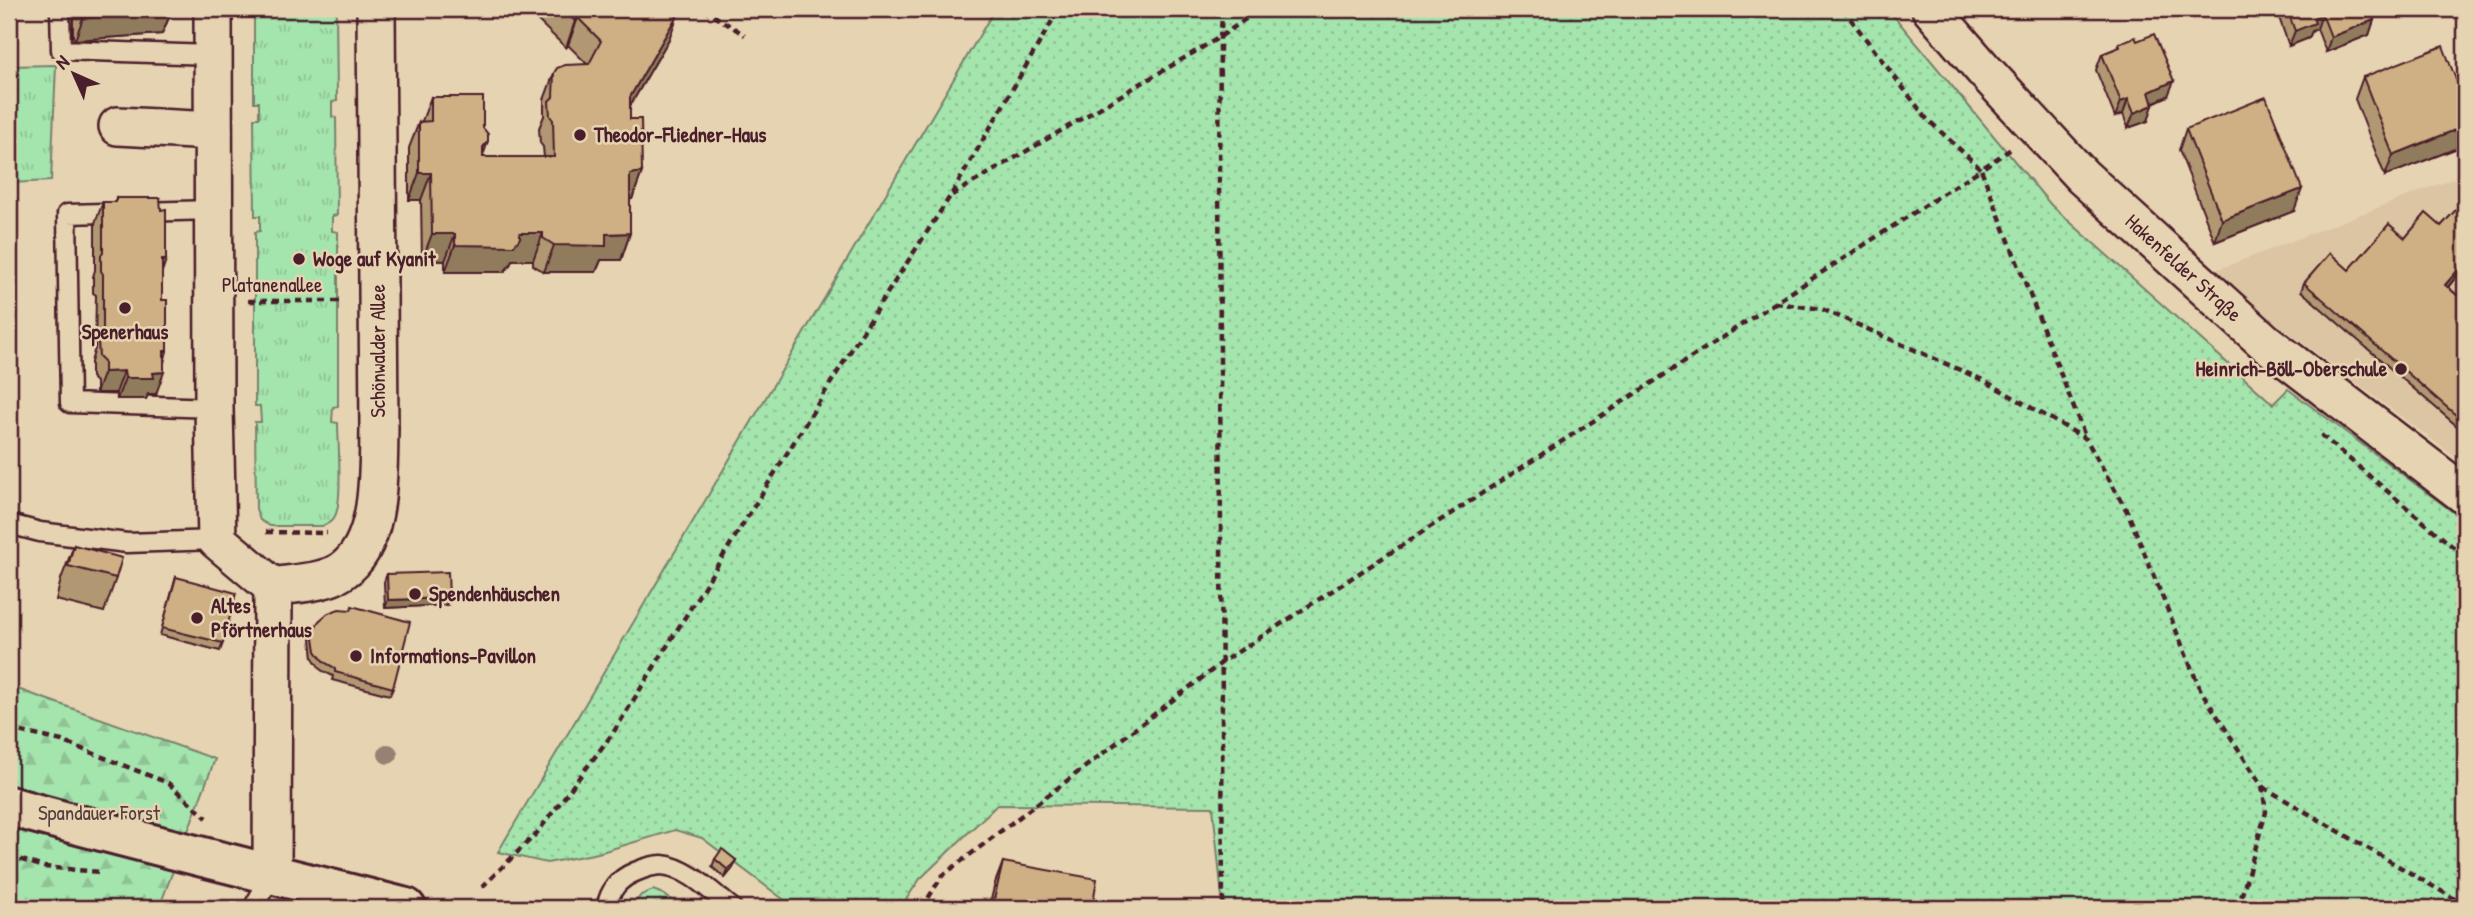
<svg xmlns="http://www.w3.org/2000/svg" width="2474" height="917" font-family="'Patrick Hand',sans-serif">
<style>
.built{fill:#dcc5a2}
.grass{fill:url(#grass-tufts);stroke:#77826c;stroke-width:2}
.forest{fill:url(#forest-firs);stroke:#77826c;stroke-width:2}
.park{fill:url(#park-dots);stroke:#77826c;stroke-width:2}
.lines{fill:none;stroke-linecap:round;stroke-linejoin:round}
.service-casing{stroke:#4a1f2b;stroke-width:23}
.minor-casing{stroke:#4a1f2b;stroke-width:42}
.secondary-casing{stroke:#4a1f2b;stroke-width:44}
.path{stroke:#4a1f2b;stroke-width:4.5;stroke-dasharray:7 5;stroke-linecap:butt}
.service{stroke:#e6d3b1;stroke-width:18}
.minor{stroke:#e6d3b1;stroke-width:37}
.secondary{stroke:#e6d3b1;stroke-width:38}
.tree{fill:#988072}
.wall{fill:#b19772;stroke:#4a1f2b;stroke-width:2}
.shaded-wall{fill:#907b5c;stroke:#4a1f2b;stroke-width:2}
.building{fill:#ceb084;stroke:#4a1f2b;stroke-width:2}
.poi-dot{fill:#4a1f2b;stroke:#e6d3b1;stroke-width:2.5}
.labels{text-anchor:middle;stroke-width:5;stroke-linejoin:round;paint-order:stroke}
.poi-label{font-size:21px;font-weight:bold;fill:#4a1f2b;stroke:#e6d3b1;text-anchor:start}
.street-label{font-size:21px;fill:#4a1f2b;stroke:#e6d3b1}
.park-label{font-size:21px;fill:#583d3e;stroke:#e6d3b1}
</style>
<defs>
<pattern id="grass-tufts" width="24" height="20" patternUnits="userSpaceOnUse" patternTransform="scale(1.75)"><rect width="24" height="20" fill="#a4e4ad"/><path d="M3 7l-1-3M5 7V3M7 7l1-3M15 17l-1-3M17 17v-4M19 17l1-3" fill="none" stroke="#8fc395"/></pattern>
<pattern id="forest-firs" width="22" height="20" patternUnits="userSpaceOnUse" patternTransform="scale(1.75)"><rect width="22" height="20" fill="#a4e4ad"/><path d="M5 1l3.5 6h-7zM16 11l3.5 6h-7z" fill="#8fc395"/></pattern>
<pattern id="park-dots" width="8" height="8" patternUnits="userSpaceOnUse" patternTransform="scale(1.75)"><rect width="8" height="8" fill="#a4e4ad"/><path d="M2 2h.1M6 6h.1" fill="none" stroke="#8fc395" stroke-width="1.8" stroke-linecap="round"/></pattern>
</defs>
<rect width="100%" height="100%" fill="#e6d3b1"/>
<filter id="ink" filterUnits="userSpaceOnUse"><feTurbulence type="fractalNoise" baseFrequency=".0143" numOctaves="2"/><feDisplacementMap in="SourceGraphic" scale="14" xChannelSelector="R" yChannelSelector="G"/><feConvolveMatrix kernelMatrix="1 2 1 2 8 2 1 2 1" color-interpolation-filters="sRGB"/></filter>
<g filter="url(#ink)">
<path class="built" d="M2465 174V464L2209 273Z"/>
<g class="grass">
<path d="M254 9H336L337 101 332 102V117L336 118 337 215 332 216V231L338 232V406L333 407 332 422 338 423C338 443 343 500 335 516 332 522 328 524 322 526H270L260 520 256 509 255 422H261L260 406H255V232L260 231V216H255L254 118H259V102H254Z"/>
<path d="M56 65 51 181 9 183V66Z"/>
<path d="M653 890 663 894 683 908H631L641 895Z"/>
</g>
<path class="forest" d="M9 686 215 759 159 908H9Z"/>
<path class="park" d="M995 9H1888L2051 205 2273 404 2288 389 2465 521V908H1223L1213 807 997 805 920 879 900 908H795L702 838 675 830 598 853 547 863 498 852Z"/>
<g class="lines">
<defs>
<g id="service">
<path d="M60 9 61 50 212 55"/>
<path d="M213 210 67 214 70 403 214 408"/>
<path d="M9 524 40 532 127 543 217 540"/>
<path d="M253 908 272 874"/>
<path d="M606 908C610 890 618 879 635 872 642 869 654 865 662 865 687 867 713 893 732 908"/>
</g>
<g id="minor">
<path d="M213 9 214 408 217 540 273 587C295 583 324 583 342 571 382 544 378 471 379 429L376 9"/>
<path id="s1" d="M1931 9 1983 69 2082 176 2265 342 2465 495"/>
<path d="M118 126 213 131"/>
<path d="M272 874 273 587"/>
</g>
<path id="secondary" d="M9 806C140 843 274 874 406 908"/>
</defs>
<use href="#service" class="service-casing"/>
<use href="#minor" class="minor-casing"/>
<use href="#secondary" class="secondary-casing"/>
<g class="path">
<path d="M703 9 745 35"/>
<path d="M1223 9 1220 37 1219 177 1223 908"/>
<path d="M1843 9 1926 118 1981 169 2011 149"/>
<path d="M952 195 1220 37 1260 9"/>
<path d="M248 301H344"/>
<path d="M1775 303 1822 309 1985 381 2086 439 2128 513 2200 689 2262 786 2266 812 2238 908"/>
<path d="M2321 435 2465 557"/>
<path d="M266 532 327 533"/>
<path d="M9 729 62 741 168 783 207 818"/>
<path d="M2263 787 2465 905"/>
<path d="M9 856 44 867 100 872"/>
<path d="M482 887 537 833 613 733 873 315 951 195 1059 9"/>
<path d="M922 908 942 876 1224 661 1981 169 2086 439"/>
</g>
<use href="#service" class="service"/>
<use href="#minor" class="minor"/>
<use href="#secondary" class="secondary"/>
</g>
<circle class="tree" cx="388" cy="754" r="10"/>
<g class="wall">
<path d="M73 9H172V10L162 34 75 40 73 37Z"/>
<path d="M526 9H673L669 39 630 106V119L642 172 632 199H630V233L621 260H601L596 272H544L533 265V260H512L510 265 504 272H445V261L422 260 421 200H409V148L419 122 422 121 431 97 483 155V157H544L543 147 540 143 539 128 544 116V100L554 73 587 64 568 45 566 48Z"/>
<path d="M2276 9H2370L2374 20 2369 35 2326 52 2317 29 2312 31 2309 38 2289 46Z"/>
<path d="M2119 43 2168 96 2153 103 2148 121 2128 128 2123 114 2115 117 2096 70 2102 54 2117 48Z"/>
<path d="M2363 77 2465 145 2385 176 2355 99Z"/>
<path d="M2186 129 2294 211 2215 242 2179 150Z"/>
<path d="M116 198 162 271V300L167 351 156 394H148L146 399H117L116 393H96V382L91 377V362L95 348 96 295 93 293V277L95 270V223L103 202H115Z"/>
<path d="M2465 202V275L2461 271 2448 287 2465 302V433L2301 291 2304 283 2349 270 2405 238 2441 226Z"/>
<path d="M74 545 116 578 104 612 56 600 61 579Z"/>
<path d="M387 574 446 605 385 608 384 582Z"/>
<path d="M176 577 223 643 220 651 160 635Z"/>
<path d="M313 631 393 688 390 695 332 680 333 676 321 670 313 658 311 639Z"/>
<path d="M715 859 736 860 733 868 725 878 712 867Z"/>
<path d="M1003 862 1092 908H989L995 883Z"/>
</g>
<g class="shaded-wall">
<path d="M172 10 162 34 75 40 83 18Z"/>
<path d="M679 12 669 39 620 123 630 97Z"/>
<path d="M2322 14 2317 29 2312 31 2309 38 2289 46 2295 31 2313 18Z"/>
<path d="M578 18 568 45 566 48 575 21Z"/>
<path d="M2374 20 2369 35 2326 52 2331 37Z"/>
<path d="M2174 81 2168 96 2143 107 2149 92Z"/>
<path d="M2128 99 2123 114 2115 117 2121 102Z"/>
<path d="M2153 105 2148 121 2128 128 2134 113Z"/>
<path d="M2465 126V145L2385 176 2393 155Z"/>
<path d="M488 141 479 168 483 147Z"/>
<path d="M642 172 632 199 620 201 630 174Z"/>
<path d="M419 173H431L421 200H409Z"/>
<path d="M2302 189 2294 211 2215 242 2222 220Z"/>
<path d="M520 233H543L533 260H512L510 265 504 272H445L455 245Z"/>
<path d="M630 233 621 260H601L596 272H544L554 245 606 234Z"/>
<path d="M432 234H455L445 261 422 260Z"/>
<path d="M162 260H166L159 281Z"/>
<path d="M2464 263 2461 271 2443 293 2445 285Z"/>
<path d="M124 371 116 393H96L104 372Z"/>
<path d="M164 372 156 394H148L146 399H117L125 378 153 373Z"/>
<path d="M449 598 446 605 385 608 388 600Z"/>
<path d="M736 860 733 868 725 878 728 870Z"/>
</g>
<g class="building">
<path d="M81 9H172V10L170 13 83 18 81 15Z"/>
<path d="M563 9H673L679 12 630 97V119H641L642 172 630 174V233L606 234V246L554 245 543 238V233H520V238L514 246 455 245V234H432L431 173H419V122L431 121V97H483V128L488 134V141L483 147V157H554L553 120 550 116 549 101 553 97 554 73 557 68 565 65 589 64 601 41 578 18 575 21Z"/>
<path d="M2287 9H2370L2374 20 2331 37 2322 14 2313 18 2315 23 2295 31Z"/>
<path d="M2154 34 2174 81 2149 92 2153 105 2134 113 2128 99 2121 102 2102 54 2120 47 2119 43 2135 37 2137 41Z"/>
<path d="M2443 46 2465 103V126L2393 155 2363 77Z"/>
<path d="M2266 97 2302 189 2222 220 2186 129Z"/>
<path d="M116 198H160L161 210 166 209V260H162V300H167V351H164V372L153 373 154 378H125L124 371 104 372V361L99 356 98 340 103 336V274L101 271V255L103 253V202H116Z"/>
<path d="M2464 201 2465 202V265L2464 263 2445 285 2465 302V423L2304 283 2330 253 2349 270 2389 224 2405 238 2426 213 2441 226Z"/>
<path d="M74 545 122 558 116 578 68 566Z"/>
<path d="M448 572 449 598 388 600 387 574Z"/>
<path d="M176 577 236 593 223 643 162 628Z"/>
<path d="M352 606 410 622 393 688 335 672V668L324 662 316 651 313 631 319 621 328 613 339 609 351 610Z"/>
<path d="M722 849 736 860 728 870 715 859Z"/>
<path d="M1003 862 1097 879 1092 908H992Z"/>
</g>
</g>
<g class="poi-dot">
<circle cx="580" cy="135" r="7"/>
<circle cx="299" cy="259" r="7"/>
<circle cx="125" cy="308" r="7"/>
<circle cx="2401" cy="369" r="7"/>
<circle cx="415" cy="594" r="7"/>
<circle cx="197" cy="618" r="7"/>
<circle cx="356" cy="656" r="7"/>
</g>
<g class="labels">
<g class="poi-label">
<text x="594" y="142">Theodor-Fliedner-Haus</text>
<text x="313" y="266">Woge auf Kyanit</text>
<text x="125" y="339" text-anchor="middle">Spenerhaus</text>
<text x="2387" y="376" text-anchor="end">Heinrich-Böll-Oberschule</text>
<text x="429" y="601">Spendenhäuschen</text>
<text x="211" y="613">Altes<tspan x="211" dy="24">Pförtnerhaus</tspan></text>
<text x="370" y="663">Informations-Pavillon</text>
</g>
<g class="street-label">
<text dy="7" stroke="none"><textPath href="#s1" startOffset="362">Hakenfelder Straße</textPath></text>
<text x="272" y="292">Platanenallee</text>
<text transform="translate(378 351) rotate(-90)" y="7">Schönwalder Allee</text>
</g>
<g class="park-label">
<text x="99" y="820">Spandauer Forst</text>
</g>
</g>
<rect width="2474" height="917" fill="none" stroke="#e6d3b1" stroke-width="35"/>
<rect x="18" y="18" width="2439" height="882" fill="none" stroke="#4a1f2b" stroke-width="2.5" filter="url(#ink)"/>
<g transform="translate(74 74) rotate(315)" stroke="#e6d3b1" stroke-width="5" paint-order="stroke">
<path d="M0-5L12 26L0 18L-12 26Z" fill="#4a1f2b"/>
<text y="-10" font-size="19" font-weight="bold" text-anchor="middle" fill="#4a1f2b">N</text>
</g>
</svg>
